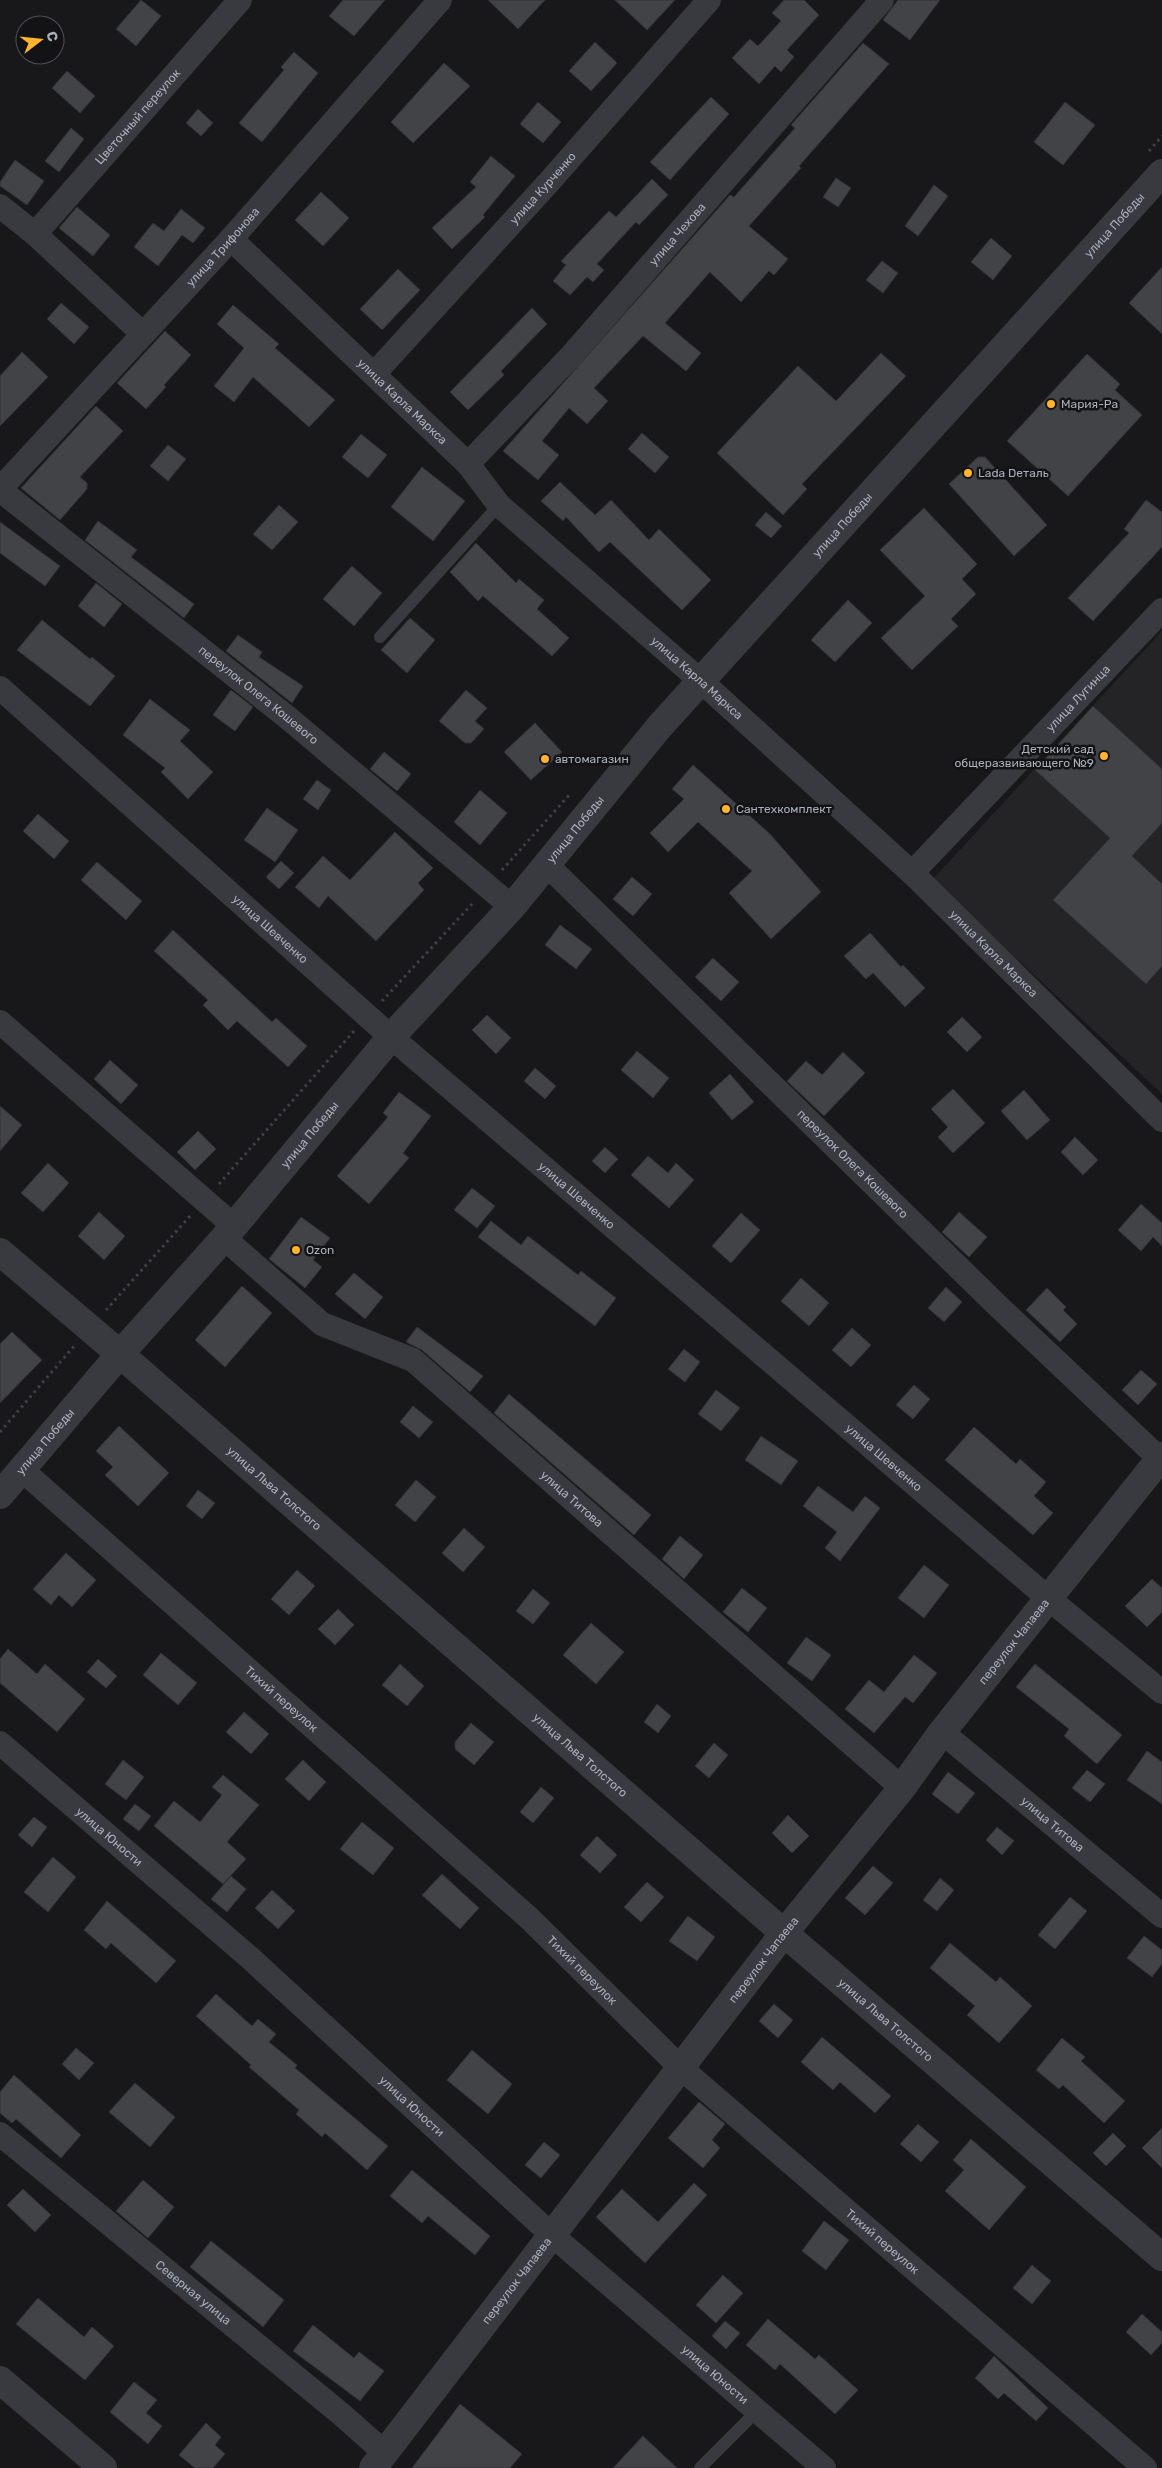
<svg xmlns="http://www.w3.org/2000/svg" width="1162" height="2468" font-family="Rubik,sans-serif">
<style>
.built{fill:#242427}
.building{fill:#424347;stroke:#323236}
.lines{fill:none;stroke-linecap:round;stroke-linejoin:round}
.path{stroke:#3e4147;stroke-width:3;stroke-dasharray:2.5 4;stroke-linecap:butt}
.service{stroke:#383a40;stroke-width:12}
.minor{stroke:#383a40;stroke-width:24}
.tertiary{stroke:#383a40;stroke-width:28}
.poi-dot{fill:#ffb42b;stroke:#131315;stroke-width:2}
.labels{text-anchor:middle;stroke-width:5;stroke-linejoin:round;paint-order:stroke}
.street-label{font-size:12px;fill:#a9afbb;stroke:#131315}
.poi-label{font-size:12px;fill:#a9afbb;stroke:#131315;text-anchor:start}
</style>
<rect width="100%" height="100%" fill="#18181a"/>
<path class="built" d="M1162 631V1094L932 880Z"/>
<g class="building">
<path d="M141 0 161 16 136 46 116 29Z"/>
<path d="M343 0H385L354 36 329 16Z"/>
<path d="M488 0H545L518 29Z"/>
<path d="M615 0H675L647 30Z"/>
<path d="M784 0H804L819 15 787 50 794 57 781 72 775 66 759 84 732 58 750 39 758 46 781 21 772 13Z"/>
<path d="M898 0H940L910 40 883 20Z"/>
<path d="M595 42 617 63 591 91 569 71Z"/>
<path d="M863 43 889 64 799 166 801 168 749 226 788 259 774 275 769 271 741 302 710 272 665 323 701 353 686 371 643 336 594 388 608 401 587 424 569 408 542 441 559 455 538 480 503 451 730 195 734 197 795 128 791 125Z"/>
<path d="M294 52 318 73 262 142 239 123 284 70 281 67Z"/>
<path d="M444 63 470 86 413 143 391 122Z"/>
<path d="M67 71 95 96 80 113 52 88Z"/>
<path d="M711 97 729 114 670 180 650 162Z"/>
<path d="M538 102 561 122 543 143 520 124Z"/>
<path d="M1065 102 1095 125 1063 165 1034 142Z"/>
<path d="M198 109 213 123 201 136 186 123Z"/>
<path d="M71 128 84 139 59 172 45 161Z"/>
<path d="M491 156 515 176 483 215 485 217 452 249 432 228 476 187 470 182Z"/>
<path d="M15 160 44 181 27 205 0 186V182Z"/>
<path d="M836 178 851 188 838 207 823 197Z"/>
<path d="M652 179 668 195 639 225 636 222 597 264 604 270 593 282 587 277 570 295 553 281 566 265 561 261 609 211 616 217Z"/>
<path d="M934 185 948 196 918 236 905 226Z"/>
<path d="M321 192 349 218 323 246 295 220Z"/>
<path d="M77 207 110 235 93 256 59 228Z"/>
<path d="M181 209 205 228 193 243 182 235 158 266 134 247 153 223 164 231Z"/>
<path d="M991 238 1012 256 993 280 971 262Z"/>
<path d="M882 261 898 273 883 293 866 280Z"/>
<path d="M1162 267V334L1129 303Z"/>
<path d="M398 269 420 290 382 330 360 309Z"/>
<path d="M61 303 89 327 74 344 47 319Z"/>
<path d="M233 305 279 344 275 348 335 400 309 427 253 377 234 402 214 386 244 348 217 324Z"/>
<path d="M532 308 547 324 501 371 504 375 468 410 450 392Z"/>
<path d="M165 331 191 355 164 385 166 387 146 409 117 383Z"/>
<path d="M22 352 48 377 0 426V376Z"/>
<path d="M881 353 906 376 802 484 807 489 783 515 717 453 798 366 836 401Z"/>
<path d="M1087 354 1120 384 1115 390 1142 415 1068 496 1007 441Z"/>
<path d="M96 406 123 431 80 477 87 483V489L60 520 21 488Z"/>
<path d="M642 433 669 457 655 473 628 449Z"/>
<path d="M361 434 387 455 368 478 342 457Z"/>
<path d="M168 445 186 459 168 481 150 466Z"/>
<path d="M978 457H985L1047 525 1014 556 949 484Z"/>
<path d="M422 467 465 501 433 541 391 507Z"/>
<path d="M560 482 595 515 611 500 649 540 659 529 711 580 682 610 610 542 599 552 566 517 563 521 541 501Z"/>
<path d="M1146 500 1162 512V547L1093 621 1068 598 1129 533 1124 529Z"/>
<path d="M279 505 298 522 272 550 253 534Z"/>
<path d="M924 508 977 564 962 579 976 594 951 619 958 626 912 670 881 638 925 596 880 550Z"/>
<path d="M766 512 782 526 771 538 755 525Z"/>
<path d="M98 521 137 550 131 557 194 604 184 618 85 540Z"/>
<path d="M0 522 60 566 45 586 0 553Z"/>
<path d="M476 543 516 583 519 579 544 600 537 609 569 638 552 656 483 596 478 601 450 572Z"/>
<path d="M352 566 382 593 354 626 323 599Z"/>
<path d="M96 583 122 604 104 627 78 606Z"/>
<path d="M848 600 872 623 835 662 811 640Z"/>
<path d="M410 618 435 640 407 673 381 650Z"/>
<path d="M42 620 90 659 92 657 115 676 90 706 17 650Z"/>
<path d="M238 635 262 652 259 657 303 686 292 703 226 651Z"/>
<path d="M231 690 253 707 235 731 213 715Z"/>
<path d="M466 690 487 708 475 721 484 729 471 743H465L439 721Z"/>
<path d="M150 699 190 730 180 741 213 772 188 799 161 772 165 768 123 735Z"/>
<path d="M1093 706 1162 769V823L1132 856 1162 884V966L1146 984 1053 900 1110 838 1035 770Z"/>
<path d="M535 723 562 752 531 780 504 752Z"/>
<path d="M384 752 411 774 397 791 370 769Z"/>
<path d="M693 765 770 834 821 892 771 939 729 893 752 871 698 822 668 852 650 833 684 799 672 789Z"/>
<path d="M317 780 331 790 318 810 303 799Z"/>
<path d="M480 790 507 813 480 845 454 822Z"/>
<path d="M267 808 298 830 275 862 244 840Z"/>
<path d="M38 814 69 841 54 859 23 831Z"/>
<path d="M395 832 433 868 418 883 424 890 376 941 328 896 319 908 295 887 323 856 350 880Z"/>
<path d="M281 861 294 873 279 889 266 877Z"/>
<path d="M97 862 142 901 126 920 81 880Z"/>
<path d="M632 877 652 894 633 916 613 899Z"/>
<path d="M560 925 592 949 576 969 545 945Z"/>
<path d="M173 930 272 1022 276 1018 307 1046 288 1067 237 1021 228 1030 203 1005 208 1000 154 951Z"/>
<path d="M870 933 901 967 903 965 925 988 905 1007 873 973 866 979 844 956Z"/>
<path d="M713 958 739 982 721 1001 695 977Z"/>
<path d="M487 1015 511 1038 496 1054 472 1030Z"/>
<path d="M962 1017 982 1037 967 1052 947 1032Z"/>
<path d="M637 1051 669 1078 653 1098 621 1070Z"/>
<path d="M843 1052 865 1073 824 1116 787 1081 806 1061 822 1075Z"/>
<path d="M110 1060 138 1085 121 1104 94 1079Z"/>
<path d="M535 1068 556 1086 545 1099 524 1081Z"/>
<path d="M730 1074 754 1102 732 1120 709 1093Z"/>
<path d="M953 1089 985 1123 953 1153 938 1137 948 1127 931 1109Z"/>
<path d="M1024 1090 1050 1120 1027 1140 1001 1111Z"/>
<path d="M399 1092 431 1116 403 1153 409 1158 369 1204 337 1176 388 1117 383 1113Z"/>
<path d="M0 1106 22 1125 0 1151Z"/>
<path d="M198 1131 216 1149 195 1170 177 1152Z"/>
<path d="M1075 1137 1098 1160 1083 1175 1061 1152Z"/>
<path d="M605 1147 618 1159 605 1173 592 1161Z"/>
<path d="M648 1156 668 1173 676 1163 694 1180 669 1208 631 1175Z"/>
<path d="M48 1163 69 1183 43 1212 21 1193Z"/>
<path d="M472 1188 495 1206 477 1228 454 1210Z"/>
<path d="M1141 1204 1162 1223V1246L1153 1237 1141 1251 1118 1230Z"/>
<path d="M99 1212 125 1236 104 1260 78 1236Z"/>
<path d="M959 1212 987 1237 969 1257 942 1232Z"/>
<path d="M741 1213 760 1230 731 1263 712 1246Z"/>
<path d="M301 1217 330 1238 313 1260 322 1267 305 1288 269 1259Z"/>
<path d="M491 1221 521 1245 528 1236 578 1275 581 1271 616 1298 595 1326 478 1237Z"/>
<path d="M354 1273 383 1297 365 1319 335 1294Z"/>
<path d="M801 1278 829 1303 809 1326 781 1301Z"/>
<path d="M242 1286 272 1313 225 1367 195 1340Z"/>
<path d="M946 1287 962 1302 944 1322 928 1308Z"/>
<path d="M1047 1288 1066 1307 1063 1310 1077 1324 1060 1342 1026 1310Z"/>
<path d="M417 1327 483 1376 470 1392 422 1350 406 1342Z"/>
<path d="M852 1328 871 1345 851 1367 832 1350Z"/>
<path d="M12 1332 42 1360 0 1403V1344Z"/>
<path d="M684 1349 700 1362 685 1382 668 1369Z"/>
<path d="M1141 1370 1157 1384 1138 1405 1122 1390Z"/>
<path d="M914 1385 930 1399 913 1419 896 1405Z"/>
<path d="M716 1390 740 1408 721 1431 698 1414Z"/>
<path d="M509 1394 651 1515 634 1535 494 1413Z"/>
<path d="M413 1406 433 1422 419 1438 400 1422Z"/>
<path d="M119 1426 169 1473 138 1506 105 1475 113 1467 96 1451Z"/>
<path d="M974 1427 1016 1464 1020 1459 1046 1482 1034 1496 1053 1513 1033 1535 945 1460Z"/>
<path d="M761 1436 798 1461 781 1485 745 1460Z"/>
<path d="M416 1480 436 1497 415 1522 395 1505Z"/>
<path d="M818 1486 853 1512 865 1496 880 1508 840 1561 825 1548 837 1532 803 1506Z"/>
<path d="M198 1490 215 1503 202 1519 186 1506Z"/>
<path d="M464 1528 485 1547 463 1572 442 1553Z"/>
<path d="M680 1536 703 1555 684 1579 662 1559Z"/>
<path d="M66 1553 96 1580 72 1607 59 1595 51 1605 33 1589Z"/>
<path d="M924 1565 949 1585 924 1618 898 1598Z"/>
<path d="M297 1570 315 1586 289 1615 271 1599Z"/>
<path d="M1152 1579 1162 1588V1612L1147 1627 1125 1606Z"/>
<path d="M742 1588 767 1608 748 1632 723 1612Z"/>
<path d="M533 1589 550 1603 533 1624 516 1611Z"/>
<path d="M338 1609 354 1625 335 1645 318 1629Z"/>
<path d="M591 1623 624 1652 596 1684 563 1655Z"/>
<path d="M806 1637 831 1655 812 1681 787 1663Z"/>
<path d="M8 1649 37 1674 45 1664 85 1699 57 1732 0 1683V1659Z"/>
<path d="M161 1653 197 1683 178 1705 143 1675Z"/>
<path d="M914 1655 937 1673 913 1703 905 1697 874 1733 845 1709 869 1680 884 1692Z"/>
<path d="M98 1659 117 1676 106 1688 87 1672Z"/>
<path d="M400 1664 424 1686 407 1706 382 1685Z"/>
<path d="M1035 1664 1122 1735 1097 1764 1064 1736 1069 1729 1016 1687Z"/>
<path d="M657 1704 671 1716 658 1733 644 1722Z"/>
<path d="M244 1712 269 1734 251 1754 226 1732Z"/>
<path d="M471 1723 494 1742 474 1765 455 1749V1742Z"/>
<path d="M714 1743 728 1755 709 1778 695 1766Z"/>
<path d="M1147 1751 1162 1762V1804L1127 1780Z"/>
<path d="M123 1760 144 1777 126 1800 105 1784Z"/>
<path d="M303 1760 326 1782 309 1801 285 1779Z"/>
<path d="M1087 1770 1105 1784 1090 1802 1072 1788Z"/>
<path d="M948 1772 975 1793 958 1814 932 1794Z"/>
<path d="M223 1775 259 1805 227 1842 246 1859 223 1884 154 1826 174 1801 200 1822 222 1795 212 1787Z"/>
<path d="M541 1787 554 1798 533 1823 520 1812Z"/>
<path d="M135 1804 151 1816 139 1831 123 1819Z"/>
<path d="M788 1815 809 1836 792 1853 772 1833Z"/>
<path d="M34 1817 47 1827 32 1847 18 1835Z"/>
<path d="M362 1822 394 1848 373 1875 340 1849Z"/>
<path d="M997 1827 1014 1841 1002 1855 986 1840Z"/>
<path d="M597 1836 617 1855 600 1873 580 1855Z"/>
<path d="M53 1857 76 1877 48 1912 24 1892Z"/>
<path d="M873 1866 893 1883 865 1915 845 1898Z"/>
<path d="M442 1874 479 1908 460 1929 422 1895Z"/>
<path d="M231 1876 246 1889 227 1912 211 1899Z"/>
<path d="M940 1878 954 1890 937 1911 923 1900Z"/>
<path d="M647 1882 664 1897 641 1922 624 1907Z"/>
<path d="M272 1890 295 1911 278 1929 255 1908Z"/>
<path d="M1070 1897 1087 1911 1055 1949 1038 1935Z"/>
<path d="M107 1901 176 1961 156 1983 111 1943 106 1949 84 1930Z"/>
<path d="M688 1916 715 1937 697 1961 669 1941Z"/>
<path d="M1144 1936 1162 1950V1964L1152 1977 1127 1958Z"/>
<path d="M950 1943 996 1982 1000 1977 1032 2006 999 2043 967 2015 975 2006 930 1968Z"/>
<path d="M216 1994 252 2026 258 2019 276 2034 269 2042 297 2065 295 2068 388 2146 367 2170 325 2133 322 2137 296 2114 299 2110 249 2067 251 2065 196 2016Z"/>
<path d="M774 2004 793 2020 778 2038 759 2021Z"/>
<path d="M822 2037 891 2096 875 2113 840 2082 833 2090 801 2062Z"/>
<path d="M1062 2038 1085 2057 1081 2061 1125 2101 1104 2123 1063 2085 1059 2089 1036 2070Z"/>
<path d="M76 2048 94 2063 79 2080 62 2064Z"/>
<path d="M472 2050 512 2084 488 2114 447 2080Z"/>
<path d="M14 2075 81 2135 61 2158 16 2119 12 2123 0 2113V2092Z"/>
<path d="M135 2083 175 2117 150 2147 109 2112Z"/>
<path d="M699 2102 725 2124 712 2140 720 2148 703 2168 668 2138Z"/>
<path d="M918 2124 939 2142 921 2162 900 2144Z"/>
<path d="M1162 2128V2168L1142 2148Z"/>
<path d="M1113 2133 1126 2146 1106 2166 1093 2153Z"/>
<path d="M971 2139 1026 2187 989 2230 945 2191 964 2170 953 2160Z"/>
<path d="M544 2142 560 2155 541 2178 525 2165Z"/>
<path d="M412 2170 490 2236 475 2255 428 2216 422 2223 390 2196Z"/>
<path d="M143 2180 174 2207 148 2238 116 2211Z"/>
<path d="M694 2183 707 2195 645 2263 596 2217 622 2189 658 2222Z"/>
<path d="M23 2189 51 2215 35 2232 7 2205Z"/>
<path d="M824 2221 849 2240 826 2270 802 2251Z"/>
<path d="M211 2241 284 2300 263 2327 190 2267Z"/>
<path d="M1032 2265 1051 2281 1032 2304 1013 2288Z"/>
<path d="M723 2275 743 2293 716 2323 696 2305Z"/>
<path d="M38 2298 84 2337 92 2327 114 2346 85 2380 16 2324Z"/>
<path d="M1142 2314 1162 2332V2343L1151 2355 1126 2332Z"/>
<path d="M768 2319 815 2359 819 2355 858 2390 835 2414 780 2364 775 2370 746 2345Z"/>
<path d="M725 2321 740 2333 726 2349 712 2336Z"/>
<path d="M313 2325 354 2358 359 2352 384 2371 360 2401 293 2351Z"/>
<path d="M994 2356 1048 2408 1036 2421 1004 2393 998 2399 975 2378Z"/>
<path d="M134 2382 157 2400 146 2413 162 2426 148 2444 110 2412Z"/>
<path d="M460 2404 522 2454 510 2468H412Z"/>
<path d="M206 2423 221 2437 215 2445 225 2454 213 2468H195L179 2455Z"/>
<path d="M643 2436 677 2468H613Z"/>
</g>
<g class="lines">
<g class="path">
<path d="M1149 151 1162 136"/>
<path d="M502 870 571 793"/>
<path d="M382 1001 473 903"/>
<path d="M219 1184 354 1031"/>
<path d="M106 1310 190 1216"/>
<path d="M0 1432 75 1345"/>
</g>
<g class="service">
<path d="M380 637 499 505"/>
<path d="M700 2468 758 2410"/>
</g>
<g class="minor">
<path d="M0 206 35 234 143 334"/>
<path id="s1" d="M35 234 240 0"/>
<path id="s2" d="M231 239 468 464 499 505 702 682 912 873 1162 1120"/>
<path id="s3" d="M374 374 549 182 709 0"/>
<path id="s4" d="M468 464 572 355 882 0"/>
<path id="s5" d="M0 489 231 239 440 0"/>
<path id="s6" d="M0 490 287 717 512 907"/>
<path id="s7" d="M0 688 391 1037 1048 1598 1162 1692"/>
<path id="s8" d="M546 864 999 1307 1162 1461"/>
<path id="s9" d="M912 873 1162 610"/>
<path d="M0 1022 234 1226"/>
<path id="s10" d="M224 1238 322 1324 413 1360 902 1788"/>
<path id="s11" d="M22 1470 529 1918 681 2068 1145 2468"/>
<path id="s12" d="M942 1732 1162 1916"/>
<path id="s13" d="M0 1743 249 1957 553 2236 824 2468"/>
<path id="s14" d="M0 2134 341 2414 385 2453"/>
</g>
<g class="tertiary">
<path id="s15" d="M0 1252 120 1354 784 1933 1162 2257"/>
<path id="s16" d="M0 1495 120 1354 224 1238 391 1037 512 907 660 726 1162 173"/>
<path d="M0 2380 103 2468"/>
<path id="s17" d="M373 2468 784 1933 902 1788 942 1732 1162 1456"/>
</g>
</g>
<g class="poi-dot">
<circle cx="1051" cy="404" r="5"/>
<circle cx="968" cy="473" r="5"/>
<circle cx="1104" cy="756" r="5"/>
<circle cx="545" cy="759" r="5"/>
<circle cx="726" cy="809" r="5"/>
<circle cx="296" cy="1250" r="5"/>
</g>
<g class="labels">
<g class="street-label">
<text dy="4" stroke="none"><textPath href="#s1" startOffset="156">Цветочный переулок</textPath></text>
<text dy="4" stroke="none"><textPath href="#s3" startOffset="251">улица Курченко</textPath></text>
<text dy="4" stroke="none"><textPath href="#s16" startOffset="1690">улица Победы</textPath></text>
<text dy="4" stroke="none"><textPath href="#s4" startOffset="311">улица Чехова</textPath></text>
<text dy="4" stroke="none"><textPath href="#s5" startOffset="329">улица Трифонова</textPath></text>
<text dy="4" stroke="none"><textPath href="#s2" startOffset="236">улица Карла Маркса</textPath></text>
<text dy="4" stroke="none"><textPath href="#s16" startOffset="1285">улица Победы</textPath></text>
<text dy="4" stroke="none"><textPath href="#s2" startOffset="641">улица Карла Маркса</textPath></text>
<text dy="4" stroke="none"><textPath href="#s6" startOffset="330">переулок Олега Кошевого</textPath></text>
<text dy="4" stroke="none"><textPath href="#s9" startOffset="241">улица Лугинца</textPath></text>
<text dy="4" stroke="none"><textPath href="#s16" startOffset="880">улица Победы</textPath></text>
<text dy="4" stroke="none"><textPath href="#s7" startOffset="362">улица Шевченко</textPath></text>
<text dy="4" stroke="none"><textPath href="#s2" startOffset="1046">улица Карла Маркса</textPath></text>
<text dy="4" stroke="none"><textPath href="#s16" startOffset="475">улица Победы</textPath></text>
<text dy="4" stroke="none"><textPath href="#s8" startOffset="429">переулок Олега Кошевого</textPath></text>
<text dy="4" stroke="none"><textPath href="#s7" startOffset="768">улица Шевченко</textPath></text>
<text dy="4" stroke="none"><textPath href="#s16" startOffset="70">улица Победы</textPath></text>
<text dy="4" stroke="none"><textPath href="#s7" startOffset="1172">улица Шевченко</textPath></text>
<text dy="4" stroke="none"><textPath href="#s15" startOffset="362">улица Льва Толстого</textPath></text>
<text dy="4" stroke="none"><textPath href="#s10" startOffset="439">улица Титова</textPath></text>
<text dy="4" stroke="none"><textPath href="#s17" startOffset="1046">переулок Чапаева</textPath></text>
<text dy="4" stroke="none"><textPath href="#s11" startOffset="346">Тихий переулок</textPath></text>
<text dy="4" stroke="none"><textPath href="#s15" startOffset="768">улица Льва Толстого</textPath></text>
<text dy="4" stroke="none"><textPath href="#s12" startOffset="144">улица Титова</textPath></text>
<text dy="4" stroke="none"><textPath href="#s13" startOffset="144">улица Юности</textPath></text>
<text dy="4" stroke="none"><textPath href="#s17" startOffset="641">переулок Чапаева</textPath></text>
<text dy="4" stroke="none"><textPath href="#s11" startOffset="751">Тихий переулок</textPath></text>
<text dy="4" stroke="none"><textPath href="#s15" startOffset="1172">улица Льва Толстого</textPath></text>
<text dy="4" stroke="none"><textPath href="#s13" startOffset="549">улица Юности</textPath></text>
<text dy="4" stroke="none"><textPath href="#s11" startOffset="1156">Тихий переулок</textPath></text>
<text dy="4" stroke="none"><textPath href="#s17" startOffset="236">переулок Чапаева</textPath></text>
<text dy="4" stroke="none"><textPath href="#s14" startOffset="250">Северная улица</textPath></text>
<text dy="4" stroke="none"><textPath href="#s13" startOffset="954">улица Юности</textPath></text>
</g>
<g class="poi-label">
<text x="1061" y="408">Мария-Ра</text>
<text x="978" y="477">Lada Dеталь</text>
<text x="1094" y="753" text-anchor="end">Детский сад<tspan x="1094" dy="14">общеразвивающего №9</tspan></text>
<text x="555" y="763">автомагазин</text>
<text x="736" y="813">Сантехкомплект</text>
<text x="306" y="1254">Ozon</text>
</g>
</g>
<g transform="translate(40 40) rotate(74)"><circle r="24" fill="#131315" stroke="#4f5157"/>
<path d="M0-4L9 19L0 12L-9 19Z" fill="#ffb42b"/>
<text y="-8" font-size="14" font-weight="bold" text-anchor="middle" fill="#a9afbb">С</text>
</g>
</svg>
